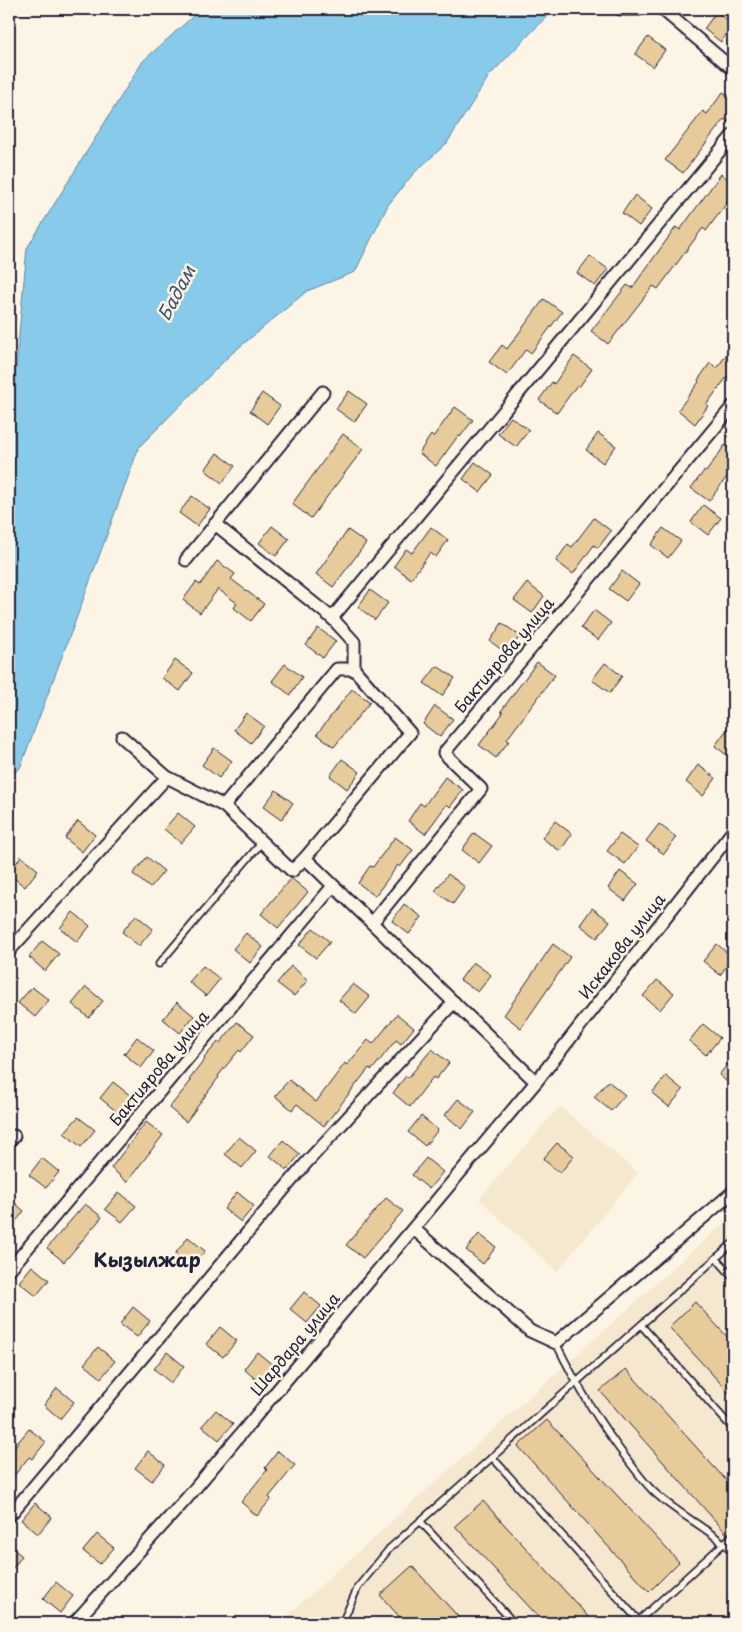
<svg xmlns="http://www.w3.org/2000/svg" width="742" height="1632" font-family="'Playpen Sans',sans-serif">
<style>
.built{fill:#f6e8cf}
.water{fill:#88cae9;stroke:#5f87a3}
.building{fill:#e7cb9b;stroke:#22223b}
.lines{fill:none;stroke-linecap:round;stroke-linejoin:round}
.service-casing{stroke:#22223b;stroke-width:9}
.minor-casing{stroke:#22223b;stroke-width:15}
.service{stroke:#fcf5e5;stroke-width:5.5}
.minor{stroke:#fcf5e5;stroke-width:11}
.labels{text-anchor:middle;stroke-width:5;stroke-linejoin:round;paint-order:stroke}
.street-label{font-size:16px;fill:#22223b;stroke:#fcf5e5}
.water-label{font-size:18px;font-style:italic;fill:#41546f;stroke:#fcf5e5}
.quarter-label{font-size:19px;font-weight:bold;fill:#22223b;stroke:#fcf5e5}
</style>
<rect width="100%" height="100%" fill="#fcf5e5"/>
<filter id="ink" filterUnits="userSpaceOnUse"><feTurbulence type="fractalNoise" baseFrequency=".02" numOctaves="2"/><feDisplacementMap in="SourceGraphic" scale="10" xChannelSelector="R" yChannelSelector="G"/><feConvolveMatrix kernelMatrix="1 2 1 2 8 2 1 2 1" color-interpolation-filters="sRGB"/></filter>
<g filter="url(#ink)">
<g class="built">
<path d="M560 1106 638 1173 557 1272 479 1199Z"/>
<path d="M733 1214V1623H279Z"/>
</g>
<path class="water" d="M201 9H550V13L489 76 447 143 413 174 388 205 355 272 307 291 230 355 139 447 75 622 20 768 9 777V421L12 409 27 248 143 61Z"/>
<g class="building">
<path d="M716 12 733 24 721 42 704 29Z"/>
<path d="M648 37 665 50 653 67 635 54Z"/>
<path d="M723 92 733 99V115L728 122 724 119 683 173 665 160 703 111 707 114Z"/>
<path d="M721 174 733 183V195L706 231 703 228 658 289 653 286 608 344 591 331 627 285 632 288 676 227 680 230Z"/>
<path d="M635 195 652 209 639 226 622 213Z"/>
<path d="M590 256 608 269 595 286 577 273Z"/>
<path d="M544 299 562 312 531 353 526 349 507 375 489 362 502 345 507 349Z"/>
<path d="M733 345V369L706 405 708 406 695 424 678 410 699 382 698 380 710 363 717 368Z"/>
<path d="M574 356 592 369 579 387 577 385 557 413 539 400 552 382 554 384Z"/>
<path d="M349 391 367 404 354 422 336 409Z"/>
<path d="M262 393 280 406 267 424 250 411Z"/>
<path d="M455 407 473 420 460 437 458 436 436 466 419 453 431 435 433 437Z"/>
<path d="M511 417 529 430 516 447 498 434Z"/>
<path d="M598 433 616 446 603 463 586 450Z"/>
<path d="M343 434 363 449 311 518 292 504Z"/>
<path d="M725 445 733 451V477L729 474 709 501 691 488 704 471 706 472Z"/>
<path d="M217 453 235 466 222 483 205 470Z"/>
<path d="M475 462 493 475 480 492 463 479Z"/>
<path d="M192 496 210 509 197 526 179 513Z"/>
<path d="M703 505 721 518 708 535 691 522Z"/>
<path d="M594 518 611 531 598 548 594 545 573 574 556 561 568 544 572 547Z"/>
<path d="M272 526 289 539 276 556 259 543Z"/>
<path d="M431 527 448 540 436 557 430 553 411 579 394 566 406 549 412 553Z"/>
<path d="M663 528 681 541 668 558 651 545Z"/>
<path d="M348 530 366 543 333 587 316 574Z"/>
<path d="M217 561 235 574 231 579 264 604 251 621 234 608 237 603 218 589 200 613 183 600 196 582 200 585Z"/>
<path d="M622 571 639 584 626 601 609 589Z"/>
<path d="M527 583 544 596 532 613 514 600Z"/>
<path d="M370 590 388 603 375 620 358 607Z"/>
<path d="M594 610 611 623 598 640 581 628Z"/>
<path d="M502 623 520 636 507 654 490 641Z"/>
<path d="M318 628 336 641 323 658 306 645Z"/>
<path d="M175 660 193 673 180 691 162 678Z"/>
<path d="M537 662 555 675 507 739 509 741 496 758 479 745 503 713 501 711Z"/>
<path d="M605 663 622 676 610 693 592 680Z"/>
<path d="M285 664 302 677 290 695 272 681Z"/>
<path d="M437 666 455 678 442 696 424 683Z"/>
<path d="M352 689 370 702 334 747 317 734Z"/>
<path d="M435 706 453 719 440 737 423 724Z"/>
<path d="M246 713 264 726 251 743 234 730Z"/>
<path d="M733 721V760L715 746Z"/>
<path d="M214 748 232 761 219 778 202 765Z"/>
<path d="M342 759 360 772 347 789 330 776Z"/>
<path d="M698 765 716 778 703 796 686 782Z"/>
<path d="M445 777 463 790 450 807 447 804 425 834 408 821 420 803 424 806Z"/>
<path d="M276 790 293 803 281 820 263 807Z"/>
<path d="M178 813 195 827 181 843 164 829Z"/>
<path d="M78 821 95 835 82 852 65 838Z"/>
<path d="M555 821 572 834 560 851 542 838Z"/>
<path d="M659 824 676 837 664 854 646 841Z"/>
<path d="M474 833 492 846 479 863 462 850Z"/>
<path d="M620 834 638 847 625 864 607 851Z"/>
<path d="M395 837 413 850 400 867 398 865 375 896 358 883 370 866 373 867Z"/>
<path d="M21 856 38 870 25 887 9 874Z"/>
<path d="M147 857 164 871 150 888 133 874Z"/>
<path d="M620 871 638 884 625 901 608 888Z"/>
<path d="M448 874 465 887 453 904 435 891Z"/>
<path d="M291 878 308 892 278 928 261 914Z"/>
<path d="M404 904 422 917 409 934 392 921Z"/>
<path d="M592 908 610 921 597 938 580 925Z"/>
<path d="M73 912 90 926 77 942 60 928Z"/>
<path d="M136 915 153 929 139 946 122 932Z"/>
<path d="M313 928 330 942 316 958 299 945Z"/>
<path d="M246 933 263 947 250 963 233 949Z"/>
<path d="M42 941 59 954 45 971 29 957Z"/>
<path d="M553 944 570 957 521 1028 504 1015Z"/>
<path d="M717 944 733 958 720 975 703 961Z"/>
<path d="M473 962 491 975 478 992 460 980Z"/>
<path d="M203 966 220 979 206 996 189 982Z"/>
<path d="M291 966 308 980 294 996 277 983Z"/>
<path d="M657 980 674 993 660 1010 643 996Z"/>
<path d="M353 984 370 997 356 1014 339 1000Z"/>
<path d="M32 987 49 1000 35 1017 18 1003Z"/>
<path d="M86 987 103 1001 89 1018 72 1004Z"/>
<path d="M177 1002 194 1016 180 1033 163 1019Z"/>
<path d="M397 1014 414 1028 401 1044 396 1040 372 1070 369 1068 324 1126 297 1104 292 1110 275 1096 289 1080 316 1102 345 1063 347 1065 368 1040 373 1044Z"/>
<path d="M237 1022 254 1035 241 1052 239 1050 218 1076 219 1077 186 1122 169 1108 191 1081 189 1080 205 1059 204 1058 218 1042 220 1043Z"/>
<path d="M703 1024 720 1038 706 1055 689 1041Z"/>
<path d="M137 1037 154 1051 141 1068 124 1054Z"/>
<path d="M432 1049 449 1063 436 1079 433 1077 410 1107 393 1093 406 1076 408 1078Z"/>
<path d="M733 1057V1087L719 1075Z"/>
<path d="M666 1076 683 1090 669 1107 652 1093Z"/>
<path d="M608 1081 625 1095 611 1111 594 1097Z"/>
<path d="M113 1082 131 1096 117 1112 100 1098Z"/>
<path d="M458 1099 475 1112 462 1129 445 1115Z"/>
<path d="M421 1116 438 1130 425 1146 408 1132Z"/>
<path d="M78 1117 95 1130 81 1147 64 1133Z"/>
<path d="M146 1122 163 1135 127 1182 111 1168Z"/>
<path d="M239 1137 256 1151 242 1168 225 1154Z"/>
<path d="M283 1140 300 1154 287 1170 270 1156Z"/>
<path d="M557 1143 574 1156 560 1173 543 1159Z"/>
<path d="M42 1158 59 1172 46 1188 29 1175Z"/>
<path d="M426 1158 443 1172 429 1189 412 1175Z"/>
<path d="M119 1192 136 1206 122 1222 105 1209Z"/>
<path d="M237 1192 254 1206 241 1222 224 1209Z"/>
<path d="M9 1198 24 1211 9 1230Z"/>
<path d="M386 1198 403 1211 363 1258 346 1245Z"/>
<path d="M85 1204 102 1217 64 1262 47 1248Z"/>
<path d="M479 1234 496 1247 483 1264 466 1250Z"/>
<path d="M188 1237 205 1251 192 1267 175 1254Z"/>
<path d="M32 1266 49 1280 36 1296 19 1282Z"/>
<path d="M304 1292 321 1306 307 1323 290 1309Z"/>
<path d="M695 1302 733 1343V1397L669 1327Z"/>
<path d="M133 1307 150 1321 137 1337 120 1324Z"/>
<path d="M220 1327 237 1341 223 1357 206 1344Z"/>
<path d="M98 1347 115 1361 101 1378 84 1364Z"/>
<path d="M167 1352 184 1366 171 1383 154 1369Z"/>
<path d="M257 1352 274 1366 260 1383 244 1369Z"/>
<path d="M626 1369 733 1488V1530L727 1534 600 1391Z"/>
<path d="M57 1388 74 1402 60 1419 44 1405Z"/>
<path d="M216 1410 233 1424 219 1440 202 1426Z"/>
<path d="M547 1420 679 1562 649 1592 518 1446Z"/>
<path d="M29 1429 46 1442 32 1459 29 1457 9 1482V1453Z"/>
<path d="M148 1451 165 1465 152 1481 135 1468Z"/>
<path d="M278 1451 295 1465 269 1497 271 1499 257 1516 241 1502 267 1470 265 1468Z"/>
<path d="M483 1501 594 1623H544L455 1526Z"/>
<path d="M35 1503 52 1517 38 1534 21 1520Z"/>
<path d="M97 1534 114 1548 100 1564 83 1551Z"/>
<path d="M9 1545 22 1556 9 1573Z"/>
<path d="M412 1566 464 1623H405L380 1595Z"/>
<path d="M56 1582 73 1596 60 1613 43 1599Z"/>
</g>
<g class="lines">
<defs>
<g id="service">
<path d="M159 964 262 842"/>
<path d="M716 1258 733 1277"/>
<path d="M641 1325 733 1429"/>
<path d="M556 1343C577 1386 601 1426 630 1463 637 1472 644 1482 652 1490 676 1514 710 1528 733 1552"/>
<path d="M492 1457 639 1621"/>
<path d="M420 1521 514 1623"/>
<path d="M342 1623 358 1587 390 1548 733 1243"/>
<path d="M636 1623 733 1535"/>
</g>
<g id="minor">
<path d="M621 9H639"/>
<path d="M662 9 733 69"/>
<path d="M215 524 332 618 354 642V669L410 733 305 858"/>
<path d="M186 560 323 392"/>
<path d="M332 618 733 135"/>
<path d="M122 737 167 777 224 806 292 871 305 858 536 1082"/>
<path d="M224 806 337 669H354"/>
<path d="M372 923 481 789 444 753 733 406"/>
<path d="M9 951 167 777"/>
<path d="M9 1141 14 1136"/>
<path d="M414 1229 530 1331 556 1343 733 1192"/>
<path d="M9 1270 333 886"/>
<path d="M9 1516 307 1162 454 1002"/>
<path d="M74 1623 187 1498 536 1082 733 831"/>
</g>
</defs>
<use href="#service" class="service-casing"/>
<use href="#minor" class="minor-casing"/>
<use href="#service" class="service"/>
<use href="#minor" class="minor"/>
</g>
</g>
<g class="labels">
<g class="street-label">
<text transform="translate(504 655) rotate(-50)" y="6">Бактиярова улица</text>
<text transform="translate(622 946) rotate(-52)" y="6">Искакова улица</text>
<text transform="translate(159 1068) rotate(-50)" y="6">Бактиярова улица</text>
<text transform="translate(295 1344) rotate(-50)" y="6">Шардара улица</text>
</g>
<g class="water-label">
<text transform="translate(177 293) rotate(-62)" y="6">Бадам</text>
</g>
<g class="quarter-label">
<text x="147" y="1267">Кызылжар</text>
</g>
</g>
<rect width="742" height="1632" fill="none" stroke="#fcf5e5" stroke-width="30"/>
<rect x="15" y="15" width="712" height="1602" fill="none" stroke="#22223b" stroke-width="2" filter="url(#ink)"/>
</svg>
